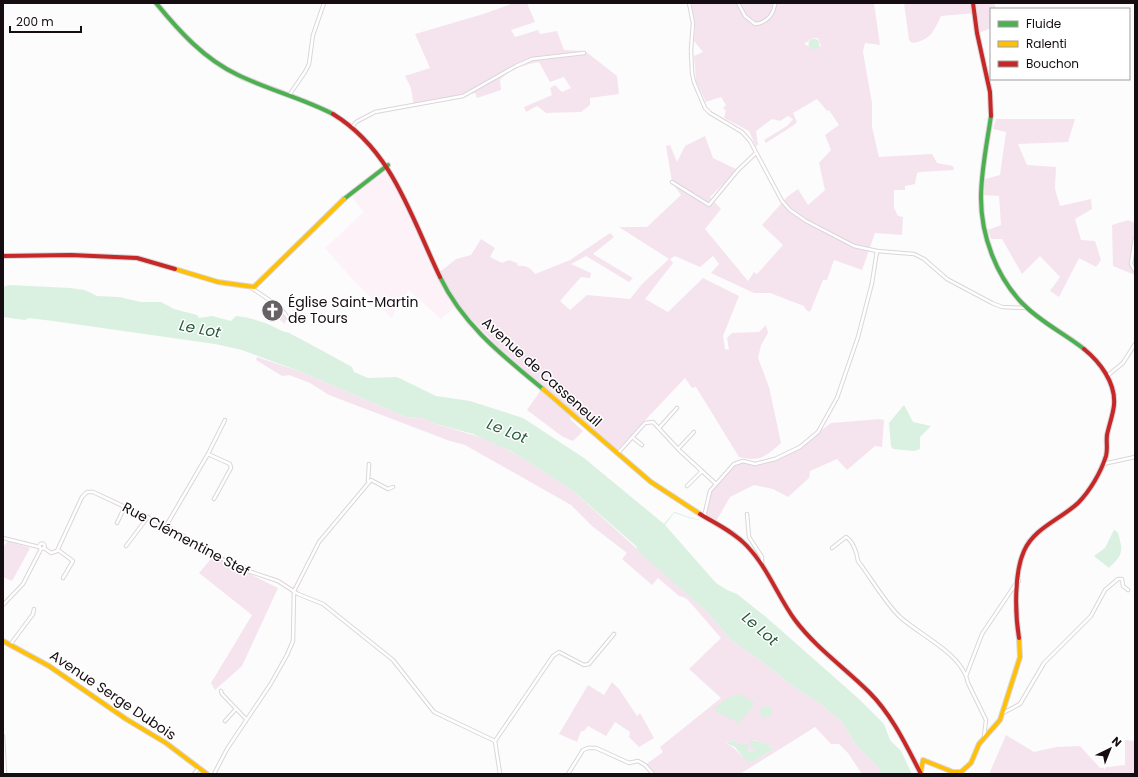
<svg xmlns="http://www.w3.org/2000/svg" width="1138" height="777" font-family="Poppins,sans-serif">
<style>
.built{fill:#fdf2f8}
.green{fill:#f5e4ee;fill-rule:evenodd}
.water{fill:#daf0e1}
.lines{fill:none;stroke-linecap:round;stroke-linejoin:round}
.street-casing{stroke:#dbd6d9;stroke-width:4.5}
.fast-casing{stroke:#dbd6d9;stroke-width:6}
.slow-casing{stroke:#dbd6d9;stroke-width:6}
.jam-casing{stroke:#dbd6d9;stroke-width:6}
.street{stroke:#fff;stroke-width:2.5}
.fast{stroke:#4caf50;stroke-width:4}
.slow{stroke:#ffc107;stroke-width:4}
.jam{stroke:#c62828;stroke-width:4}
.labels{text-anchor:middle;stroke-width:3;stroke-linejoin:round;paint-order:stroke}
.poi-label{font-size:14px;fill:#150d12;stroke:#fff;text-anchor:start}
.street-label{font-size:14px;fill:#150d12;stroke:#fff}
.water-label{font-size:15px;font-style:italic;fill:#275a3c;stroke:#fff}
</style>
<rect width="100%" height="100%" fill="#fcfcfc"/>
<path class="built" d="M387 168 458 305 441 319 409 290 397 305 392 318 355 282 325 248 364 212 352 197Z"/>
<g class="green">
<path d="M514 3H527L535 22 511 30 515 37 538 30 540 34 557 31 564 50 585 51 617 76 619 94 590 98V105L581 112 546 113 537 106 526 112 524 107 552 95 550 88 555 85 562 92 571 88 564 77 550 82 539 62C525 65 510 68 500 80L501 90 477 98 475 93 414 107 411 88 405 76 430 68 415 34 480 15Z"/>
<path d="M691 3H874L880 45 865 43 863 52 872 103V127L879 157 932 154 937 163 953 166 954 170 920 172 917 173 915 184 905 186V190H894V208L898 216 903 217 902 235 875 233 862 270 834 260 827 280H823L810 312 806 310 804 306 770 293H754L711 273 719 264 713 256 700 267 675 256 670 259 673 263 645 299 668 312 703 278 739 296 723 336 725 349 729 350 727 338 732 333 759 332 766 325 768 333 761 345 758 358 769 387 781 443C765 457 760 462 739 457L696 387 692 388 685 378 617 450 574 414 570 419 583 431 573 441 563 437 527 410 543 387 502 351 458 305 440 272 456 259 471 255 481 239 495 248 490 257 502 263 509 260 517 263 518 266C526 265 531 268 535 274L570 260 610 233 614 237 593 254 633 278 629 282 586 256 571 264 591 273 590 278 581 277 560 301 570 310 587 295 630 299 642 284 669 259 619 227H647L681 195 672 182 666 146 670 145 677 162 685 146 705 136 713 158 738 170 710 197 721 209 705 229 748 281 754 272 757 274 783 245 762 225 787 197 798 189 808 205 825 190 819 163 831 150 825 135 839 125 829 110 827 111 817 99 793 113 797 122 794 125 766 143 764 140 787 126 793 119 788 116 780 121 772 119 756 131 758 144 756 147 749 131 724 118 726 111 723 108 726 105 721 97 706 102 696 81 694 56 703 52 694 41 695 23ZM813 38H818L821 46 812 48 804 44Z"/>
<path d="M904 3H994L996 9H991V28L979 33 976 13 941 16C933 32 931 40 912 43L909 40Z"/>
<path d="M996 119H1075L1068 142 1018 144 1027 165 1056 167 1055 189 1060 206 1091 199 1092 209 1075 219 1081 240 1095 241 1101 260 1096 267 1079 258 1059 297 1050 291 1060 277 1040 256 1022 274 1002 239H991L988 230 1001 225 999 196 984 195 985 179 1000 175 1006 132 993 129Z"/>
<path d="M1128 220 1135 223V275L1113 266 1112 225Z"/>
<path d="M273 304 279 308 286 319 285 324 275 316 277 311 271 308Z"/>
<path d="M257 357 304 373 406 417 423 418 433 423 486 439 518 455 572 490 708 613 732 641 764 663 794 687 822 705 843 723 855 744 879 768 881 774H862L848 753 839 744H831L815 727 740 774H651L645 765 663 752 660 747 721 698 689 669 721 638 688 600 683 597 679 596 658 578 652 585 622 559 627 553 592 526 571 505 465 445 450 441 329 395 310 383 289 375 282 376 256 360ZM735 740 736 743 746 746 750 752H755L753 740 766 743 768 747 772 746 773 749 753 762C741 759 738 749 726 743Z"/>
<path d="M879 419 884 420 882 447 875 446 847 470 837 459 810 471 809 478 788 497 773 489 754 485 730 497 715 523 704 517 710 491 734 464 743 461 755 464 775 459 800 446 831 423Z"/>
<path d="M8 541 30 548 12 581 3 577V547Z"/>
<path d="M215 554 238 568 278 588 242 666 215 690 211 683 252 615 199 573Z"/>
<path d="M612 682 619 689 637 716 640 713 654 738 639 747 629 737 630 732 615 722 606 736 588 726 584 731H581L577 742 559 734 588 685 604 695Z"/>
<path d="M1006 735 1034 752 1056 747 1080 746 1100 768 1125 765V740L1135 741V774H989Z"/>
</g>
<g class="water">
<circle cx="814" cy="44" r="5.5"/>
<path d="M9 285 70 288 85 290 97 296 119 297 141 302H161L174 309 197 315 199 318 212 316 231 321 236 316C252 318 266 322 280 330 283 332 288 332 291 334 312 345 332 356 352 367L354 372 368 378 397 377 436 396 470 401 523 418 584 458 664 524 674 512C683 514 692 520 702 519 692 521 683 515 674 513L665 525 716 583 727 590 737 594 766 617 859 699 884 724 890 740 901 751 912 774H881L879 768 855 744 843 723 822 705 794 687 764 663 732 641 708 613 638 551 636 546 572 490 513 452 473 434 433 423 423 418 406 417 304 373 242 350 215 344 53 321 29 318 25 320 3 317V287Z"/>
<path d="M904 405 913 422 931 426 920 437V449L914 451 893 449 891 446 889 423Z"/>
<path d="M1114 530C1119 532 1119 536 1120 541 1124 554 1118 559 1109 568L1094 556 1105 548Z"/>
<path d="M739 694 754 702V705L739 723 715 711V708L726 699Z"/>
<circle cx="766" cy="712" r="6"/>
<path d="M736 740V743L749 745 748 750 750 752 755 751 750 744 751 740C758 742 762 741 768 744L769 747 772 746 773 749 753 762 745 760 735 747 726 743Z"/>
</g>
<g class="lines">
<defs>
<g id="street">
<path d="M689 3 693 23 691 50 692 73 694 82 705 108 710 113 742 132 750 141 782 201 790 210 806 221 854 246 877 251 914 254 924 259 947 279 992 303 1002 307 1027 308"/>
<path d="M738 3 745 16 755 24C767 23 774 14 775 3"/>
<path d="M290 94 305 72 309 64 313 35 324 3"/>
<path d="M353 126 356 122 375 112 463 96 516 66 532 59 584 53"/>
<path d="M672 182 709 205 738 170 756 153"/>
<path d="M1135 238 1131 264 1135 271"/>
<path d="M250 287 280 307 288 318"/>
<path d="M1107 376 1123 363 1135 344"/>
<path d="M659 428 677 408"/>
<path d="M632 437 642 445"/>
<path d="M678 449 694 432"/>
<path d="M618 453 645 423 653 422 680 451 715 483"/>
<path d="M208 454 225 420"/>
<path d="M1103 464 1135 457"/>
<path d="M368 481 369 464"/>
<path d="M687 486 702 471"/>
<path d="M747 514 749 537 762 557V565"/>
<path d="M704 517 710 491 734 464 743 461 755 464 775 459 800 447 818 432 837 398 858 337 872 283 877 251"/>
<path d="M117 523 125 506"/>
<path d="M166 526 208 454 230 464 231 468 214 499"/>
<path d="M3 538 39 547"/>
<circle cx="42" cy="546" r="2.5"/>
<path d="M126 546 148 517"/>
<path d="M44 548 51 553 57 551 82 497 87 492H93L166 526 236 567 278 581 298 594 323 604 393 660 434 712 495 741"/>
<path d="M832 548 846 537C853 541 857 553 858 561 871 578 886 604 900 617 920 635 956 651 966 676"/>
<path d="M58 550 73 561 63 578"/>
<path d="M3 605 23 584 41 549"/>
<path d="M10 645 33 614 34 609"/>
<path d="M221 691 222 694 246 719"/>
<path d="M1003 713 1020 704 1044 663 1091 616 1105 590 1118 579H1122L1123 586 1128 590"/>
<path d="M225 721 236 709"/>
<path d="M3 736 5 774"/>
<path d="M984 737 986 720 968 683 966 676 982 634 1017 582 1019 581"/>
<path d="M495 741 553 656 559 652 584 665 589 664 614 634"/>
<path d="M495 741 500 774"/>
<path d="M194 774 199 768"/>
<path d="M214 774 227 749 270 685 287 655 293 641 294 591 319 542 371 480 388 489 393 487"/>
<path d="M568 774 583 750 588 748H596L629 763 638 761 645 765 653 774"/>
</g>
<g id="fast">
<path d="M156 3C179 31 204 59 238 75 269 90 302 98 333 114"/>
<path d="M991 116C987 143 981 171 981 198 981 235 996 276 1022 303 1040 322 1064 333 1084 349"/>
<path d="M344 199 388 165"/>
<path d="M440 277C463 325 503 356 543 389"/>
</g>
<g id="slow">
<path d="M175 269 218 282 254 287 344 199"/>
<path d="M543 389 651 482 700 514"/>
<path d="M3 641 49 666 126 719 166 743 207 774"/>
<path d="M921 771 923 760 953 772H961L971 763 979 744 1000 720 1020 657 1019 638"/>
</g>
<g id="jam">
<path d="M973 3 977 33 990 92 991 116"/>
<path d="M333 114C393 151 411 217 440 277"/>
<path d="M3 256 71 255 137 258 175 269"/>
<path d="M700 514C716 524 734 532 747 546 768 568 778 597 795 620 816 648 845 668 869 692 892 715 906 745 921 774"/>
<path d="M1019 638C1015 614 1014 573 1024 551 1034 528 1061 519 1078 503 1090 491 1101 472 1106 456 1108 449 1106 442 1107 435 1109 425 1113 415 1114 405 1116 383 1100 362 1084 349"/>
</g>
</defs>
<use href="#street" class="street-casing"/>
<use href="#fast" class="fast-casing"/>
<use href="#slow" class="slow-casing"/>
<use href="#jam" class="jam-casing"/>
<use href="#street" class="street"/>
<use href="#fast" class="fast"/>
<use href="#slow" class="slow"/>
<use href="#jam" class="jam"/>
</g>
<defs>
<symbol id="church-disc" viewBox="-11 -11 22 22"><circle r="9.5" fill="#666164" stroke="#fff"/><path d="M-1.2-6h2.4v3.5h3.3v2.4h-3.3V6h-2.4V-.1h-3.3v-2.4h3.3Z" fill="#fff"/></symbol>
</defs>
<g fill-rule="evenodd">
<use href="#church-disc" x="260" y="298" width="25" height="25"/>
</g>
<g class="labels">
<g class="poi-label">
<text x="288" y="307">Église Saint-Martin<tspan x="288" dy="16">de Tours</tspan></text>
</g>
<g class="street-label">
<text transform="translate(542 372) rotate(42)" y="5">Avenue de Casseneuil</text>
<text transform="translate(186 539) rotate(28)" y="5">Rue Clémentine Stef</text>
<text transform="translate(113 695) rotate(34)" y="5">Avenue Serge Dubois</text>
</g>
<g class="water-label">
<text transform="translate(200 329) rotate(11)" y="5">Le Lot</text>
<text transform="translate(507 431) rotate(22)" y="5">Le Lot</text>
<text transform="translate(760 629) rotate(41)" y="5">Le Lot</text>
</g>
</g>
<rect width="1138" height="777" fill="none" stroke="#150d12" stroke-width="8"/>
<rect x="990" y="8" width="140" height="72" fill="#ffffff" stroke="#a19ea0"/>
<rect x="998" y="21" width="20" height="6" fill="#4caf50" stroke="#a19ea0"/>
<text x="1026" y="28" font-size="12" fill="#150d12">Fluide</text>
<rect x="998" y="41" width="20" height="6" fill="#ffc107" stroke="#a19ea0"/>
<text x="1026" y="48" font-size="12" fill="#150d12">Ralenti</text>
<rect x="998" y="61" width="20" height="6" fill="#c62828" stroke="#a19ea0"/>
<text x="1026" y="68" font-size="12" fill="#150d12">Bouchon</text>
<g transform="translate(1110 749) rotate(43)" stroke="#ffffff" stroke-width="3" paint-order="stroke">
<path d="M0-3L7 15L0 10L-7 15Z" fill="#150d12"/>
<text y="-6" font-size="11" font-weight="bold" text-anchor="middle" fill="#150d12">N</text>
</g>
<path d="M10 26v6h71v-6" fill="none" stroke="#150d12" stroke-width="2"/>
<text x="16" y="26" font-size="12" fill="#150d12" stroke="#ffffff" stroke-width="3" paint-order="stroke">200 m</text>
</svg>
